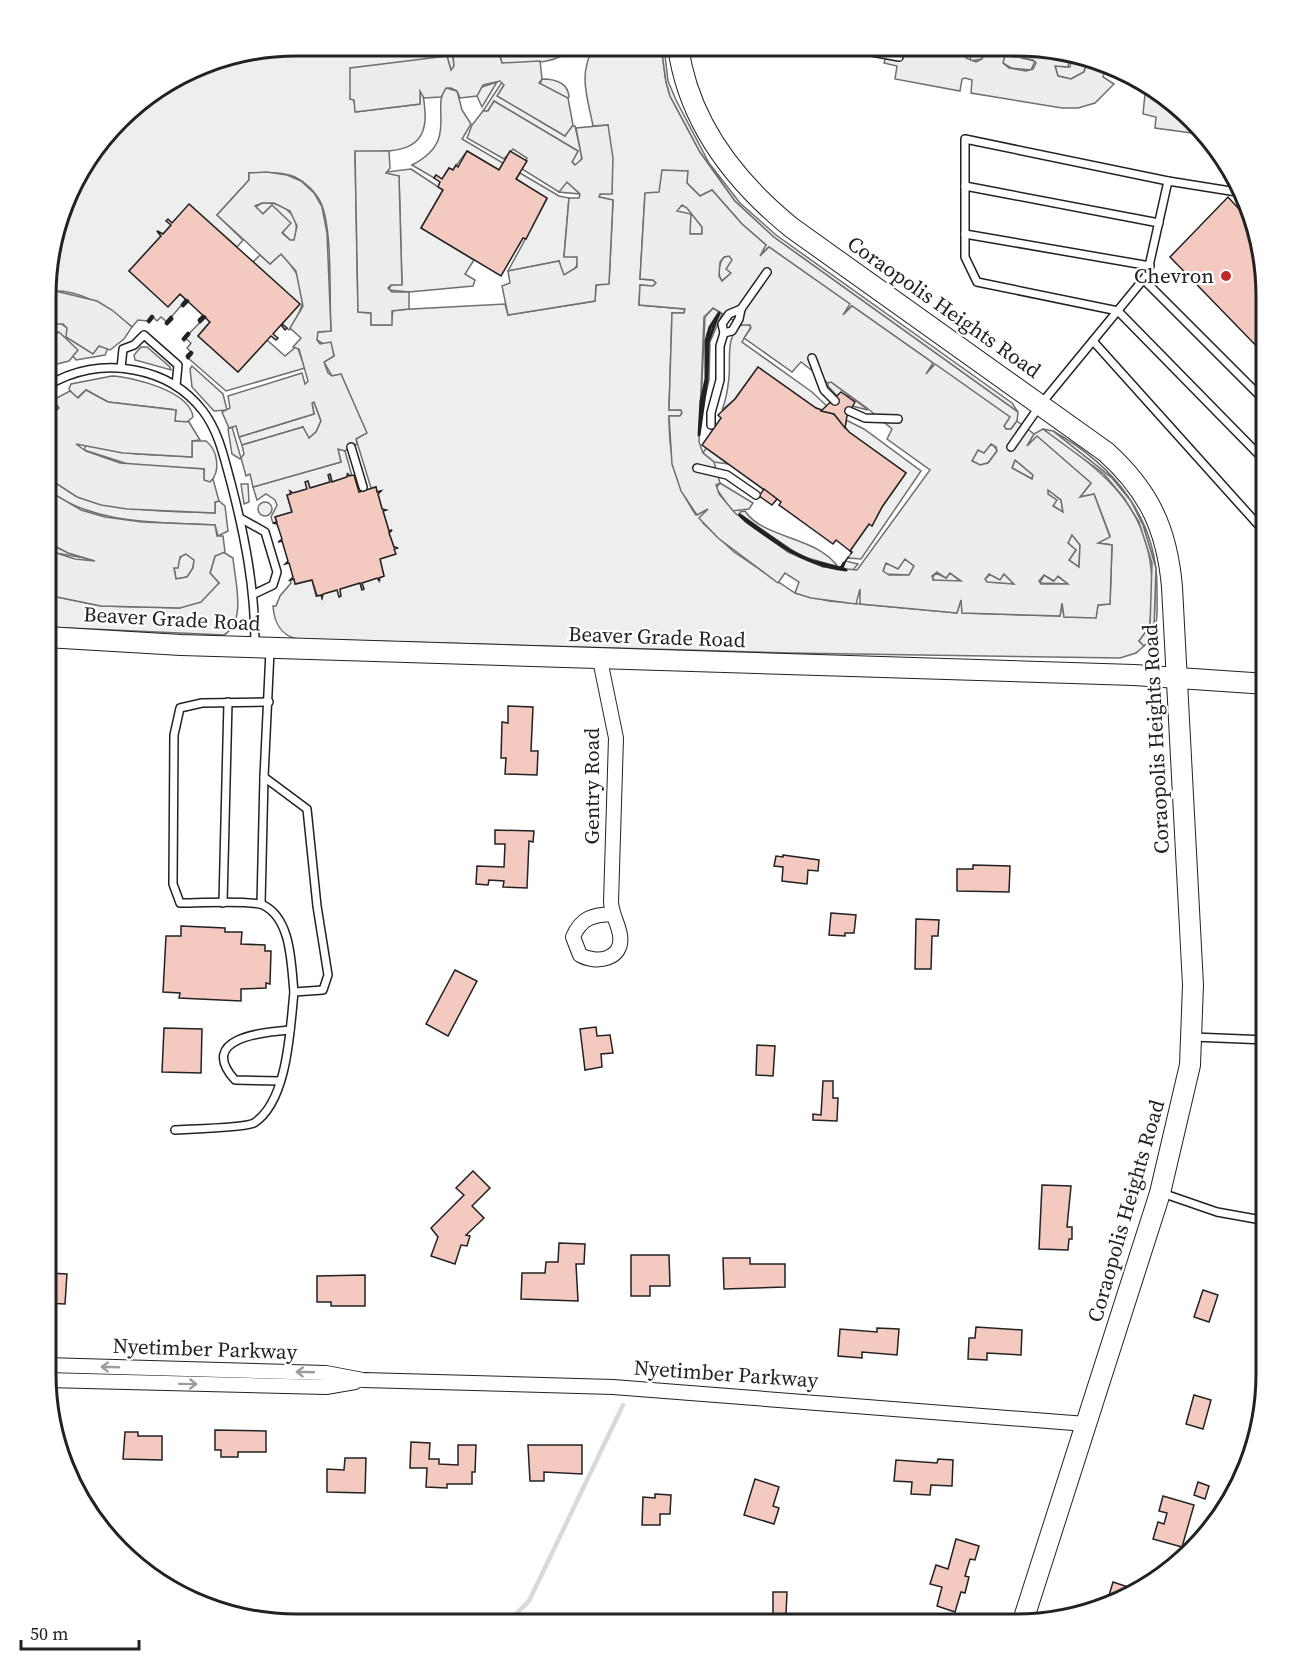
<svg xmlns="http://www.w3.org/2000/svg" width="1312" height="1670" font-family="'Source Serif 4',serif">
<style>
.green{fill:#eee;stroke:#6f6f6f;stroke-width:1.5}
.parking{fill:#ededed;stroke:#6f6f6f;stroke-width:1.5;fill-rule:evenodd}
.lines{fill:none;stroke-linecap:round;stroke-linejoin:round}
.stream{stroke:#d9d9d9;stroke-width:4.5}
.building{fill:#f3c9c0;stroke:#222;stroke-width:1.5}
.lane-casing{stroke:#222;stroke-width:10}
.street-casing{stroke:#222;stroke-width:16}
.secondary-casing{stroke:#222;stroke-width:22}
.lane{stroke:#fff;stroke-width:7}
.street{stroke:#fff;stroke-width:14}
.secondary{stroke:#fff;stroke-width:20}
.fence{stroke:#222;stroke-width:1.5;stroke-dasharray:8 3;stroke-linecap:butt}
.wall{stroke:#222;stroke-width:3}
.oneway{stroke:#9c9c9c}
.poi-dot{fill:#c62828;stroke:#fff;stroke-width:2}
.labels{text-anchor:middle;stroke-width:4.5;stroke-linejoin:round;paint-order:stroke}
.poi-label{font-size:21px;fill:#222;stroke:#fff;text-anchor:end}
.street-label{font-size:21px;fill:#222;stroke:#fff}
.rim{fill:none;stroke:#222;stroke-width:3}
</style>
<rect width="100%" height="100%" fill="#fff"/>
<g class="green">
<path d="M296 45 574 46C558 66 526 63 502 63L498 50 453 55 454 67 451 70 447 57 352 81 350 99 354 100 356 112 420 104V91C425 95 424 105 425 112 428 158 386 150 355 152L358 312 371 313V325H391L393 310 505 304 508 315 595 301 596 285 609 283 613 200 599 197 600 194 612 193 608 125 593 126C587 95 578 75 594 46H661L666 82 670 96 700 152 735 201 774 237 1018 412 1017 421 1011 429H1006L1004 426 1009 418 935 365 928 374H926L933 363 852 306 842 315 849 304 769 247 760 255 766 245 742 224 712 190 700 196 687 183V171L657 194H645L640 279 653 280 656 283 653 286 640 285 639 305 685 309 684 313H672L669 410H681L682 413 680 416H669C669 453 674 484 696 515L708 509 703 523 734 552 795 593 829 601 957 613 961 599 963 613 1060 616 1062 603 1064 617H1096L1098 605 1110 604 1112 545 1098 543 1110 536 1094 494 1080 497 1091 483 1037 437 1030 445H1026L1034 434 1043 429C1107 474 1155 510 1152 595 1151 614 1153 628 1139 641L1144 646 1136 653 1120 658 791 653 298 639C281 636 274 622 273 606H276L280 596 291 583 290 580 294 579 296 584 312 580 316 596 321 595 322 598 323 594 337 590 340 597V589L360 583 362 590V583L377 578 379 581V578L384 576 380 559 395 554 394 549 397 548 394 547 389 533 392 530 389 531 383 511 386 510 382 509 378 494 381 491 377 492 376 487 371 488 356 439 366 433 341 374 332 376 324 362 334 356 332 349 317 340V332L331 331C329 298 333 230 321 203 316 192 305 182 295 177 281 171 263 173 249 173V180L217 215 243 240 237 247 190 205 172 223 168 220 171 225 163 234 157 231 161 236 129 271 168 306 180 294 186 300 167 322 161 317 157 321 152 316 148 321 138 320 132 327C108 307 80 288 47 291V263L78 171 131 107 215 58Z"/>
<path d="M1021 47H1023L1021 58 1035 61 1031 70 1011 68 1003 63 1004 56 1019 57Z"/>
<path d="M972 49 984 51 982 59 970 61Z"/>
<path d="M1072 56 1073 62 1086 64 1084 72 1071 79 1058 76 1055 66 1070 67Z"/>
<path d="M542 79C555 79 568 82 569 97L565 99 540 84Z"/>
<path d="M497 82 482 107 477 96 479 88Z"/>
<path d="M502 82 504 85 498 96 565 136 571 126H575L582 157 579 164 575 165 572 162 578 151 494 101 488 111H483Z"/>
<path d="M446 88 457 91 462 110 471 124 462 139 503 163 499 170 467 151 453 170 449 168 442 179 436 175 434 178 412 165C460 141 430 108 446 88Z"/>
<path d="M411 169 443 190 421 228 474 260 465 274 475 280 473 286 409 292 389 290 391 285 402 284 399 176 388 175 386 172Z"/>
<path d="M520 173 559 196 569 198 564 256 577 257C579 267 574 271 566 275L562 274 559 261 508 271 547 199 516 179Z"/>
<path d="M565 182H567L580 194 559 192Z"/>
<path d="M262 203C284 201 303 217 294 240L291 241 282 232 272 205 263 214 255 207Z"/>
<path d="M680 205 686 206 702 227V234H690L677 211Z"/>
<path d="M281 254C307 281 311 300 289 330L282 324 299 304 253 262 260 255 270 264Z"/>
<path d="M729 256 732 259 731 273 722 281C717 275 719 263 724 257Z"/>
<path d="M713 308 722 314 710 342 709 380 702 411C702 400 707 390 707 378 709 354 706 336 720 314L707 334 706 379 701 401 705 317Z"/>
<path d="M205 317 210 322 198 336 238 372 267 340 285 356 297 346 305 368 226 391 188 358 192 353 187 348 191 343 185 338Z"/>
<path d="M60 323 67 328V337L93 353 99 346 108 348 105 355 76 360 72 355 77 350 58 332 51 338 47 336 50 326Z"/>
<path d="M745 323 751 327 742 342 812 392 828 407 821 411 816 408 758 367 735 399 722 410C726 400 728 388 729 377 731 359 724 333 745 323Z"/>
<path d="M141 347H147L170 367 171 370 135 360 134 355Z"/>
<path d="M192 366 223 394 227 410 214 411 192 387 190 369Z"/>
<path d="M112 376C133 377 190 391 193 417L187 422 178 423 175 420 176 410 108 402 86 390 76 399 69 389 71 384Z"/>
<path d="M828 382H831L868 410 852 406 848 396 838 397 828 386Z"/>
<path d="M47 398 53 400 59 406 51 416 47 412Z"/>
<path d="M314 402 321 421 316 432 309 438 306 436 303 427 242 445 239 437 314 414 312 403Z"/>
<path d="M846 420 864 429 921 471 861 559 848 558 852 552 850 551 869 524 872 526 882 507 906 473 849 432 845 428Z"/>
<path d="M232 427 241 458 240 459 232 454 228 429Z"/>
<path d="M1053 431C1114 465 1158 519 1157 590 1157 608 1159 624 1150 640L1154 624 1156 568 1143 525 1131 501 1112 478Z"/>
<path d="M192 441H206C218 450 221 472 210 482L204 481V469L131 465 84 450 86 445 137 454 192 457Z"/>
<path d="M993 444 997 451 988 463 980 465 972 461 978 450Z"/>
<path d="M340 448 345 451 352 476 347 474V477L332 482 330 474V482L310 488 307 481V489L293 493 290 491 291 494 287 495 292 512 275 517 277 522 273 523 271 517 277 505 275 500 266 494 257 500 253 487 341 462 338 451Z"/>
<path d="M706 448 728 464 714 462 703 453Z"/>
<path d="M1015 460 1033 475 1032 479 1012 468Z"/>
<path d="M47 476C96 515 156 510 215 513V502L219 501 225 506 228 531 218 536 215 525C156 522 96 525 47 490Z"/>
<path d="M720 483 753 503 749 509 732 511 716 488Z"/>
<path d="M241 484H248L249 502 244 504Z"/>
<path d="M1048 490 1061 500 1063 512 1053 506 1056 500 1048 494Z"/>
<circle cx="265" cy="509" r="7"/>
<path d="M745 511C763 539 817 536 838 567L801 556 739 515C767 543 807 565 846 570L842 568 846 561 858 564 852 571C806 566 774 543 738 516L740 512Z"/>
<path d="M1072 534 1080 545 1079 567 1069 560 1076 550 1068 543Z"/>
<path d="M47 542 57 548 102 561 50 552 47 550Z"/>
<path d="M223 552 233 558C235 582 247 620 224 635L46 627 47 595 101 606 180 608 219 583 210 573 215 556Z"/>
<path d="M186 554 194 560 193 568 187 577 176 579 174 568 182 555Z"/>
<path d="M905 559 914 566 909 575 886 574 883 571 886 563Z"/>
<path d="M936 573 946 578 950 573 961 582 936 581 932 578Z"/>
<path d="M991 574 1000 579 1004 574 1014 584 987 583 985 579Z"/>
<path d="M1044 575 1053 581 1057 576 1068 584 1040 583Z"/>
<path d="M223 1613 346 1618 415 1624H279Z"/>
</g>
<g class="parking">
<path d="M661 46H664L668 81 676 100 709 163 740 203 776 235 1012 403 1018 412 774 237 735 201 700 152 670 96 666 82Z"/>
<path d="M889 47H921L925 50 927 47H967L966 58 976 62 982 59 984 53 973 47H1018L1016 57 1005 55 1003 63 1009 68 1026 71 1033 69 1036 63 1033 60 1024 58 1026 47H1049L1070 55 1068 67 1055 66 1058 76 1071 79 1084 72 1086 65 1075 62 1076 57 1106 68 1103 77 1114 84 1095 103 1078 108H1062L971 93 972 80 965 78 962 79 960 91 895 79 897 66 884 63Z"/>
<path d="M498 50 502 63 540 61 542 79 539 83 568 98 573 125 565 136 497 96 504 85 500 81 483 85 477 96 460 98 457 91 451 88H446L441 97 424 98 420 91V104L355 112 354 100 350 99V68L447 56 451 70 454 66 453 55Z"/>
<path d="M1146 84 1156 87 1199 134 1155 128 1156 117 1143 114Z"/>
<path d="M494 101 578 151 572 162 575 165 582 159 576 128 608 125 613 158 612 194H600L599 197 613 200 609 284 596 285 595 301 508 315 502 286 510 283 508 271 559 261 564 275 577 267V257H564L569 198H579L580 194 567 182 559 192 522 169 527 158 513 149 504 159 467 138 472 125 483 111H488Z"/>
<path d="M355 151H389L390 168 386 173 399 176 402 285H391L388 288 392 292H409V309L392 311V325H371V313L358 312Z"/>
<path d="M662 170 688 171 687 183 700 196 712 190 742 224 766 245 760 256 769 247 850 304 843 315 852 306 933 363 926 374 935 364 1010 417 1004 426 1006 429H1011L1017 421 1034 434 1027 446 1037 436 1091 483 1080 497 1094 494 1110 537 1098 543 1112 545 1110 604 1098 605 1096 618 1064 617 1062 603 1060 616 962 613 961 600 957 613 860 604V589L856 604 811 598 795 593 799 582 785 573 778 583 718 538 699 518 708 509 697 515 681 491 672 464 669 416H680L682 413 681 410H669L672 313H684L685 309 639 305 640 285 653 286 656 283 653 280 640 279 645 193 659 192ZM682 205 687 208 702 227V234H690L691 214 677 211ZM729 256 732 260 726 269 731 273 722 281 719 276 720 262 724 257ZM713 308 741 325H750L751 328 744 338 792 372 801 362 828 383 831 382 867 408 892 429 887 439 930 470 857 570 823 567 788 552 735 513 719 494 716 485 720 483 714 462 703 453 699 442 704 317ZM991 444 996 447 997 451 988 463 980 465 972 461 978 450 984 453ZM1015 460 1033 475 1032 479 1012 468ZM1048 490 1061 500 1063 512 1053 506 1057 500 1048 494ZM1072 535 1080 545 1079 567 1069 560 1076 550 1068 543ZM905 559 914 566 909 575H889L883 571 886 563 898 569ZM937 572 946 578 950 573 961 581 933 580 932 576ZM989 574 1000 580 1004 574 1014 584 987 582 985 579ZM1044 575 1054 581 1058 576 1068 584H1041L1039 581Z"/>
<path d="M267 172 287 175 301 181 314 193 322 207 327 233 331 331 318 332 317 340 320 344 331 342 334 356 324 362 328 373 332 376 341 374 367 433 356 439 357 444 345 451 338 449 341 462 253 487 250 474 246 476 241 458 244 454 242 445 303 427 309 438 316 432 321 421 314 402 312 403 314 414 239 437 236 426 229 428 222 412 230 408 228 396 302 373 305 384 308 381 299 349 293 347 301 338 290 328 303 306 296 271 281 254 270 264 217 215 249 180V173ZM262 203H274L290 211 297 226 294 240H290L282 233 291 223 272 205 263 214 255 206Z"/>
<path d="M51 290 97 301 112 310 132 327 124 339 110 350 99 346 93 354 66 337 67 328 63 324H53L47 330V291Z"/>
<path d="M59 332 78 350 69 361 49 366 47 336 51 338Z"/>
<path d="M86 390 108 402 176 410 175 421 189 422 200 440 192 441V457L123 453 76 444 86 451 120 463 204 469V480L210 482 213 479 219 501 215 502V513L127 509 101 505 77 497 48 478 47 412 51 416 59 408 53 400 70 391 78 398Z"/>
<path d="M1043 429 1053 431 1112 478 1131 501 1143 525 1156 568 1154 627 1150 640 1144 646 1139 641 1150 626 1152 563 1139 522 1124 498 1104 474Z"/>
<path d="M47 490 81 510 105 517 142 522 215 525 217 536H223L225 552 215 556 210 573 219 583 201 602 180 608 101 606 47 595V550L75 559 95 561 68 553 47 542ZM186 554 194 560 193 568 187 577 176 579 174 568H178L180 557Z"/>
</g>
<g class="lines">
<path class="stream" d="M506 1624 529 1601 623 1405"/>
</g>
<g class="building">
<path d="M467 151 499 170 510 151 527 161 516 179 547 198 526 239 523 238 501 276 421 228 443 190 438 187 440 182 434 178 436 175 442 179 449 168 453 170 456 165 458 167Z"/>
<path d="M1228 197 1259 231 1267 295V357L1170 257Z"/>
<path d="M189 204 300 304 282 324 287 328 285 330 281 325 273 334 278 338 276 340 271 336 238 372 198 336 210 322 180 294 168 307 129 271 161 236 157 231 163 234 171 225 166 221 168 219 172 223Z"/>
<path d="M758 367 816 408 834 414 849 432 906 473 882 507 872 526 869 524 850 551 836 540 833 544 779 505 781 502 702 445 721 418 718 415 735 399Z"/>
<path d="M841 392 855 402 847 416 845 428 834 414 821 411Z"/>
<path d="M330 474 332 482 347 477 348 474 349 476 354 475 359 492 376 487 377 492 381 491 378 494 382 509 386 510 383 511 389 531 392 530 389 533 394 547 398 548 394 549 396 554 380 559 384 576 379 578 380 581 377 578 362 583 364 589 362 590 360 583 340 589 341 596 339 597 337 590 323 594 322 598 321 595 317 596 312 580 295 584 294 579 290 580 293 577 289 563 285 564 288 561 282 541 278 542 282 539 277 524 273 523 277 522 275 517 292 512 287 495 291 494 290 491 293 493 307 489 305 482 308 481 310 488 330 482 328 475Z"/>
<path d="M764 489 777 499 772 505 759 496Z"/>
<path d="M508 706 533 707 531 751H538L537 775 505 774 506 758H501L502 722 508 723Z"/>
<path d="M495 830 534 831 533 842 529 841 527 888 503 887 504 881 489 880 488 885 476 884 477 866 504 867 505 844H495Z"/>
<path d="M783 855 819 860 818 871 808 870 807 884 782 881 783 867 774 866 776 856 783 857Z"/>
<path d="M973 865 1010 866 1009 892 957 891V869H973Z"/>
<path d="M831 913 856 915 854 933H845V936L829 935Z"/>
<path d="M916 919 939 920 938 936H932L931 969H915Z"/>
<path d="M181 926 225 928V932H242L241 944 265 945V951H271L270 984 266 983V988L241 989V1001L179 998 180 993 163 992 166 936H181Z"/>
<path d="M455 970 477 981 448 1036 426 1024Z"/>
<path d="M596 1027 597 1036 610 1035 613 1053 601 1054 602 1067 585 1070 580 1029Z"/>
<path d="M164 1028 202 1029 201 1073 162 1072Z"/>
<path d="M757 1045 775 1046 773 1076 756 1075Z"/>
<path d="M823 1081H833V1098H838L837 1121 813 1120V1114L821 1115Z"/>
<path d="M473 1171 490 1188 472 1206 484 1218 466 1235 470 1236 467 1246 461 1245 455 1264 431 1256 438 1237 431 1228 464 1195 456 1188Z"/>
<path d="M1042 1185 1071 1186 1067 1227H1072V1239H1069L1068 1250 1039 1249Z"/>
<path d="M559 1243 585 1244 584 1264H576L578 1301 521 1299 522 1273H545L546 1262H558Z"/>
<path d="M631 1255H669L670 1286H650V1296H631Z"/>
<path d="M723 1258H750V1264H785V1287L724 1289Z"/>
<path d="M45 1268 51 1269 50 1273 67 1274 65 1304 45 1303Z"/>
<path d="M365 1275V1306H331V1302H317V1276Z"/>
<path d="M1203 1290 1218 1295 1209 1322 1194 1317Z"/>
<path d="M976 1327 1022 1330 1021 1355 987 1353V1360L968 1359 969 1338H975Z"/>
<path d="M877 1328 899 1329 897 1355 862 1352V1358L838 1356 840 1329 877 1332Z"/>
<path d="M1194 1395 1211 1400 1203 1429 1186 1424Z"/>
<path d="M215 1430 266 1431V1452H238V1457H221V1450H215Z"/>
<path d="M125 1432H138V1436H162V1460L123 1459Z"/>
<path d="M411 1442 430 1443 429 1459H439V1464L458 1465V1445H476L475 1472H472V1484H447V1488L426 1487 427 1468H410Z"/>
<path d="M528 1445H582V1474L544 1472V1481H530Z"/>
<path d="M345 1458H366L365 1493 327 1492V1469L344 1470Z"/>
<path d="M938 1459 953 1460 952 1486 931 1485 930 1495 911 1494 912 1482 894 1481 896 1460 937 1463Z"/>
<path d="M755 1479 779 1487 773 1506 779 1508 774 1524 744 1515Z"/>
<path d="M1198 1482 1209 1486 1205 1499 1194 1495Z"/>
<path d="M655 1494 671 1495 670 1514H660V1525H642L643 1497 655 1498Z"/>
<path d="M1163 1496 1194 1505 1182 1547 1153 1539 1158 1522 1164 1524 1167 1513 1159 1511Z"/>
<path d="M956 1539 979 1546 975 1560 970 1559 965 1576 969 1577 965 1593 961 1592 955 1612 937 1606 942 1587 930 1584 936 1565 948 1569Z"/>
<path d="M1113 1582 1131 1588 1132 1585 1144 1589 1107 1602Z"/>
<path d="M773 1592H787L786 1615H773Z"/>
</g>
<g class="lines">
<defs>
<g id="lane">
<path d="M844 47 899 57"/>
<path d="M1168 181 965 139V257L977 282 1118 311 1267 463"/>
<path d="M965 186 1159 223"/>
<path d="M965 234 1150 266"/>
<path d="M1144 280 1267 403"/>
<path d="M724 333 732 331 739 319 741 309 767 272"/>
<path d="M1093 341 1261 528 1262 590 1267 591"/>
<path d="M812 358 824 390 835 401"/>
<path d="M121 368 123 349 134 345 144 335 178 365 176 386"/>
<path d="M47 386C73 370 104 364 134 370 162 375 186 389 203 411 219 432 224 458 231 483 245 537 255 588 255 644"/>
<path d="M849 411 865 418 898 419"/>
<path d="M711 425V413L720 380V346L724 333 722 324 729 314 741 309"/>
<path d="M351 447 363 487"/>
<path d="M1011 447 1041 404 1147 275 1168 181 1243 193"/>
<path d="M697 468 727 475 756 495"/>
<path d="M240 518 265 532 277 572 273 585 254 594"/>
<path d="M1261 528 1267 500"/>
<path d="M269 702 202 703 180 708 174 735 173 884 180 903C196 903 252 900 263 905 292 919 291 965 294 992"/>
<path d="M223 903 228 702"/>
<path d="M261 904 264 777"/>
<path d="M1193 1037 1267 1040"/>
<path d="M280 1081 235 1080C197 1038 263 1032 290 1030"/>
<path d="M175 1130C189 1129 245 1128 254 1123 288 1101 290 1029 294 992L323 990 328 975 317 906 307 809 264 777 270 651"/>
<path d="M1162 1193 1217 1212 1267 1221"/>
</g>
<g id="street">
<path d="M600 660 616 738 611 902C612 915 618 923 620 935 624 960 596 964 580 955L573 937C581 918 592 915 612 914"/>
<path d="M45 1365 326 1373 363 1380 613 1387 1086 1424"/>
<path d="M46 1380 326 1387 355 1382"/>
</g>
<g id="secondary">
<path d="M678 46C688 122 734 181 792 228L1106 452C1149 491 1167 529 1172 587L1193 985 1190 1065 1160 1193 1022 1624"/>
<path d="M46 637 181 645 1134 675 1267 684"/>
</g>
</defs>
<use href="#lane" class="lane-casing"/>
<use href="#street" class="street-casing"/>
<use href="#secondary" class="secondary-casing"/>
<use href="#lane" class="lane"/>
<use href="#street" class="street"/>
<use href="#secondary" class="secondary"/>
<path class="fence" d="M844 563 852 552 850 551"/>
<g class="wall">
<path d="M186 300 188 301 183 306 182 305Z"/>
<path d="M719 313 708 342 707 379 699 435 701 401 706 379V341L710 327Z"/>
<path d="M152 316 153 317 149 322 148 321Z"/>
<path d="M203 316 205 317 200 322 199 320Z"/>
<path d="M171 317 172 319 167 324 166 323Z"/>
<path d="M188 333 189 334 184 340 183 339Z"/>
<path d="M191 352 192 353 188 358 187 356Z"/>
<path d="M740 515 789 550 812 561 836 567 841 568 844 563 842 568 846 570C812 566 785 550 757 529 751 525 743 520 740 515Z"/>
</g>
</g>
<defs><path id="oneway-shaft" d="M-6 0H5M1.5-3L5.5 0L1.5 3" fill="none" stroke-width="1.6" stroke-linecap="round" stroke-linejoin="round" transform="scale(1.5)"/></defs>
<g class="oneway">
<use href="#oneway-shaft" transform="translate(110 1367) rotate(-178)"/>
<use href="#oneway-shaft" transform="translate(305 1372) rotate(-178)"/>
<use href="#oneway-shaft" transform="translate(188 1384) rotate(1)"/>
</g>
<circle class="poi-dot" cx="1226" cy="276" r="6"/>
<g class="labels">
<g class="poi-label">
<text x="1214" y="283">Chevron</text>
</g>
<g class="street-label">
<text transform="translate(944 307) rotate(35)" y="7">Coraopolis Heights Road</text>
<text transform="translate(172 619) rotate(3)" y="7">Beaver Grade Road</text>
<text transform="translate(657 637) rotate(2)" y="7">Beaver Grade Road</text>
<text transform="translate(1156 739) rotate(-93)" y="7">Coraopolis Heights Road</text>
<text transform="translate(592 786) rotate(-90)" y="7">Gentry Road</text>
<text transform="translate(1126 1211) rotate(-74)" y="7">Coraopolis Heights Road</text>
<text transform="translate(205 1349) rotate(2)" y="7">Nyetimber Parkway</text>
<text transform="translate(726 1374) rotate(4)" y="7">Nyetimber Parkway</text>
</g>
</g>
<path d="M0 0H1312V1670H0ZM296 56H1016A240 240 0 0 1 1256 296V1374A240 240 0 0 1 1016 1614H296A240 240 0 0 1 56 1374V296A240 240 0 0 1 296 56Z" fill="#fff" fill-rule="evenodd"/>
<path class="rim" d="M296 56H1016A240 240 0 0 1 1256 296V1374A240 240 0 0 1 1016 1614H296A240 240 0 0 1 56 1374V296A240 240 0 0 1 296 56Z"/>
<path d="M21 1640v9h118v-9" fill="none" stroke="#222222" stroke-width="3"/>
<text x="30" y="1640" font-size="18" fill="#222222" stroke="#ffffff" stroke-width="4.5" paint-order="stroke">50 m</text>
</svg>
